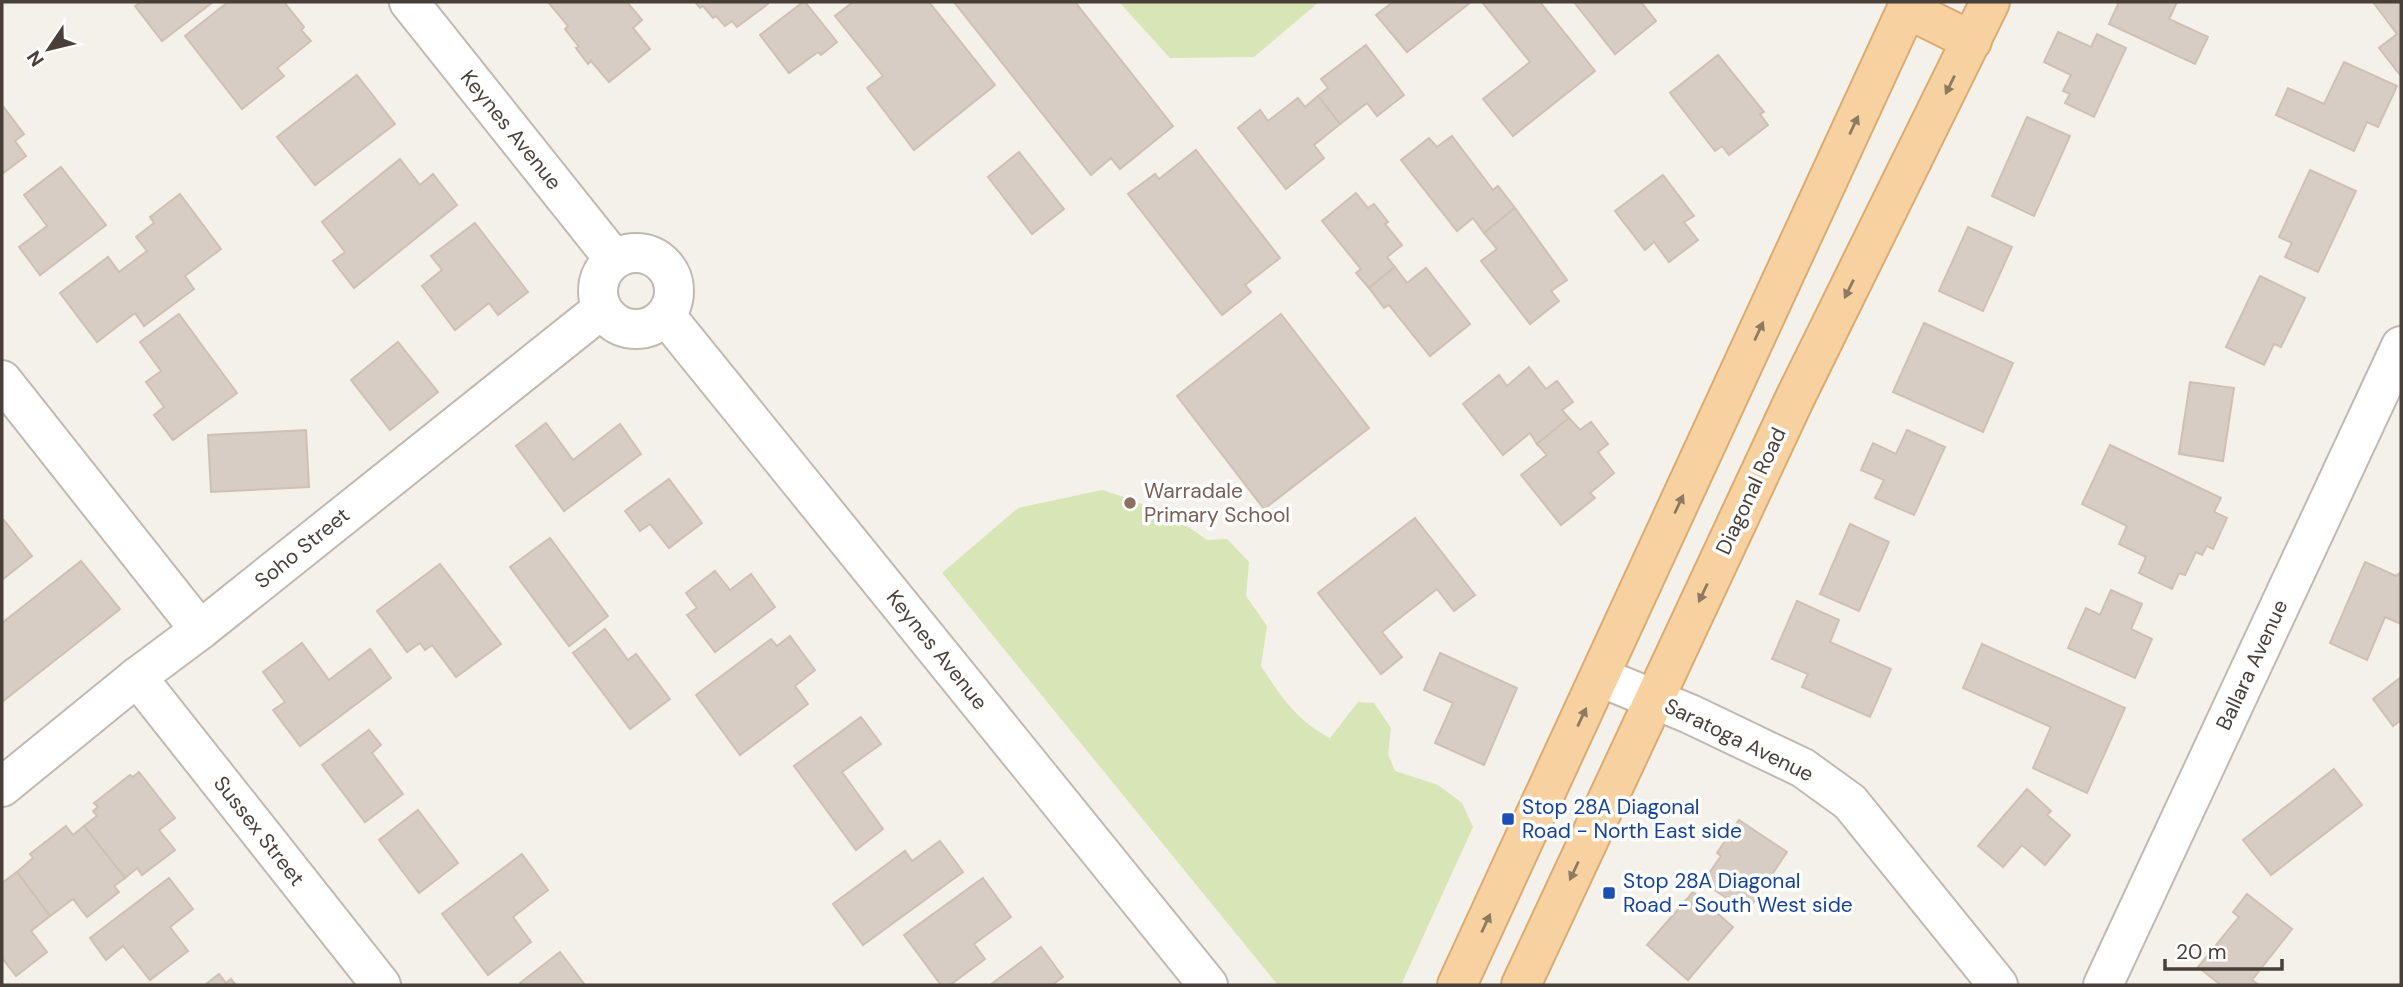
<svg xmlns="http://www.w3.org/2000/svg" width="2403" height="987" font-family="'DM Sans',sans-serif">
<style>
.green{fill:#d7e5b7}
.building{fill:#d8cdc4;stroke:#cfc0b4;stroke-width:2}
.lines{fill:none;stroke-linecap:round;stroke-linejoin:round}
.minor-casing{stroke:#c2b9b0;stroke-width:42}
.major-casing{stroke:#dcab71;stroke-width:42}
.minor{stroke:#fff;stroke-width:38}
.major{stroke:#f7d1a0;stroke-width:38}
.oneway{fill:#8e7962}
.education-dot{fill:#8d6e63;stroke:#fff;stroke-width:2.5}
.transit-dot{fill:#1a4fb4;stroke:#fff;stroke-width:2.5}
.labels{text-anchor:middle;stroke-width:7;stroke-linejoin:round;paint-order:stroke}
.street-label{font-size:21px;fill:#483f39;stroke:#fff}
.education-label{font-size:21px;fill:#785e54;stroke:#fff;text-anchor:start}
.transit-label{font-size:21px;fill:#164399;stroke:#fff;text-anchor:start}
</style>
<rect width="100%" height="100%" fill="#f4f0ea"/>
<g class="green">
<path d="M1119 2H1319L1254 57 1170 58Z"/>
<path d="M1102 490C1141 502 1175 516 1207 540L1227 539 1249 562 1246 596 1267 626 1261 666C1281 697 1297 721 1330 738L1358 702 1374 703 1391 728 1388 754 1395 771 1438 785 1462 803 1473 827 1401 985H1278L942 573 1018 508Z"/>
</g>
<g class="building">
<path d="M141 2H213L162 41 135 6Z"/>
<path d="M228 2H284L304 27 301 30 311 41 277 68 284 76 242 109 185 36Z"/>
<path d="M548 2H627L642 20 633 28 650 49 609 82 591 61 588 64 576 48 579 47 565 29 568 26Z"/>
<path d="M695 2H766L768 4 737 27 732 21 725 26 716 16 713 18 703 6 700 8Z"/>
<path d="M803 2H805L837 42 821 55 818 52 789 73 760 35Z"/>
<path d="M853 2H929L995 85 914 150 867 88 883 76 835 16Z"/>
<path d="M954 2H1075L1173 126 1120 169 1111 158 1091 175Z"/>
<path d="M1393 2H1471L1407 52 1376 15Z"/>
<path d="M1482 2H1540L1595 71 1513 136 1483 99 1530 62Z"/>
<path d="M1574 2H1641L1656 21 1615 54Z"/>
<path d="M2119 2H2177L2169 19 2208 37 2195 64 2109 24Z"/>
<path d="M2373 2H2401V76L2379 48 2397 34Z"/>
<path d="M2058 32 2091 47 2097 34 2126 48 2094 117 2065 103 2070 94 2063 91 2071 75 2044 62Z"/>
<path d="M1366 45 1404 95 1377 116 1367 103 1340 124 1318 96 1328 88 1321 79Z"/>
<path d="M1718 55 1764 112 1760 114 1768 125 1729 155 1722 146 1715 151 1670 93Z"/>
<path d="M2344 62 2397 86 2378 127 2367 122 2354 151 2276 115 2288 88 2324 104Z"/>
<path d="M357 75 395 124 315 185 277 137Z"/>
<path d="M1318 96 1340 124 1314 145 1324 158 1286 189 1238 128 1260 110 1268 121 1298 98 1305 107Z"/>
<path d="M2 105 24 134 15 141 26 156 2 174Z"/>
<path d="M2027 117 2070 136 2034 216 1992 196Z"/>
<path d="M1452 136 1493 190 1498 186 1515 208 1484 233 1473 218 1457 231 1401 160 1429 138 1437 147Z"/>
<path d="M1196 150 1280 258 1245 285 1251 292 1222 315 1128 194 1155 174 1159 179Z"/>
<path d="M1019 152 1064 209 1032 234 988 177Z"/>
<path d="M400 159 420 185 433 174 457 205 354 288 333 261 345 252 322 222Z"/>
<path d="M61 167 106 225 40 275 19 247 47 226 24 195Z"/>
<path d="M2310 170 2356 191 2318 272 2285 257 2292 243 2279 237Z"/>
<path d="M1663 175 1694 216 1684 222 1698 240 1669 262 1654 242 1645 250 1615 211Z"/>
<path d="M1356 193 1368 208 1374 204 1388 222 1385 224 1402 245 1387 257 1395 267 1369 288 1356 273 1361 269 1322 221Z"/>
<path d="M180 194 221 249 185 276 194 289 144 326 135 313 97 342 60 293 108 257 119 272 147 251 136 237 154 223 150 217Z"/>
<path d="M1515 208 1567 280 1551 291 1559 301 1530 324 1481 261 1497 249 1484 233Z"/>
<path d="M475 223 528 292 498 315 489 303 455 330 422 286 442 270 431 256Z"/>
<path d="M1968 227 2012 247 1983 311 1939 291Z"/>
<path d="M1395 267 1407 283 1426 268 1470 324 1430 356 1389 305 1384 308 1369 288Z"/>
<path d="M2260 276 2305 298 2281 347 2274 344 2264 365 2226 347Z"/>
<path d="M179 314 237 393 173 440 154 415 164 407 146 382 161 371 140 342Z"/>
<path d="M1281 314 1369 428 1264 509 1177 396Z"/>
<path d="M1924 323 2013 363 1983 432 1893 392Z"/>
<path d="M398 342 438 392 390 430 351 380Z"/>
<path d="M1529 367 1546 389 1557 381 1573 402 1562 410 1569 418 1537 444 1530 433 1503 455 1463 404 1499 375 1507 386Z"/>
<path d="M2190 382 2234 388 2223 461 2179 454Z"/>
<path d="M1569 418 1580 430 1591 422 1608 444 1598 452 1614 473 1590 493 1595 498 1561 525 1521 475 1547 455 1537 444Z"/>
<path d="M546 423 573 460 620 424 641 454 564 511 516 446Z"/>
<path d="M306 430 309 487 211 492 208 435Z"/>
<path d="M1907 430 1945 447 1914 515 1875 498 1884 480 1861 470 1873 443 1896 454Z"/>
<path d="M2110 445 2221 498 2214 512 2227 518 2213 549 2207 546 2202 555 2196 552 2185 575 2179 573 2172 589 2139 573 2146 557 2119 544 2127 526 2082 504Z"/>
<path d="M669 479 702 523 669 548 650 524 640 531 625 511Z"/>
<path d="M1415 518 1475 595 1454 611 1437 589 1382 632 1402 657 1381 674 1318 593Z"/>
<path d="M4 520 32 556 2 580V522Z"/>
<path d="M1850 524 1889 542 1859 611 1820 594Z"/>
<path d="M550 538 608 616 569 646 510 567Z"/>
<path d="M81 561 120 609 2 702V623Z"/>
<path d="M2365 562 2396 576 2401 572V624L2385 617 2367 660 2330 643Z"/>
<path d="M440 564 501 644 456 677 432 645 425 650 420 643 407 652 377 611Z"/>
<path d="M715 571 730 590 751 574 775 607 715 652 687 615 697 608 686 593Z"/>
<path d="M2111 590 2142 604 2131 629 2152 639 2135 678 2068 648 2086 608 2100 615Z"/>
<path d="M1797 601 1839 620 1830 642 1891 669 1870 717 1802 687 1808 674 1772 659Z"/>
<path d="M605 629 628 660 636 654 670 699 630 729 573 653Z"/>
<path d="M790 636 815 670 795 686 808 704 740 755 696 695 771 639 777 646Z"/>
<path d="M302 643 329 680 370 649 391 678 300 746 273 710 285 702 263 672Z"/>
<path d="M1982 644 2125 708 2087 793 2033 768 2051 727 1963 688Z"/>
<path d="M1440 653 1517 688 1484 765 1435 743 1453 703 1424 690Z"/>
<path d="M2401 677V720L2393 726 2373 699Z"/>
<path d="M861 717 881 744 842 772 883 829 856 850 794 766Z"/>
<path d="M369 730 381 745 372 753 403 794 365 822 322 765Z"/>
<path d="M2334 769 2362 805 2271 875 2243 840Z"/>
<path d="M139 772 175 818 159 830 175 850 142 875 137 868 125 878 84 826 97 816 93 811 98 807 94 803 130 775 133 777Z"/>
<path d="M2027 789 2051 811 2047 815 2070 835 2045 865 2022 845 2003 867 1978 846Z"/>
<path d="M418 810 458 863 419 893 379 840Z"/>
<path d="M1739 820 1787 852 1747 912 1703 882 1721 856 1717 853Z"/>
<path d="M66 826 73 835 84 826 125 878 114 886 119 892 87 917 73 899 50 916 17 872 33 858 30 854Z"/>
<path d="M940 841 963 872 863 945 833 904 905 851 912 861Z"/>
<path d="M522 854 548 890 513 917 531 942 488 975 442 914Z"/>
<path d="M17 872 50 916 31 931 47 952 16 976 2 958V883Z"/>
<path d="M169 878 193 909 170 927 188 951 150 980 123 946 106 960 90 938Z"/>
<path d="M983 878 1011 917 974 944 985 959 950 985H941L904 935Z"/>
<path d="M1693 892 1733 927 1688 980 1647 945Z"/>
<path d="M2247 894 2292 929 2252 980 2259 985H2221L2198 967 2239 917 2233 912Z"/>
<path d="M1041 947 1063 977 1052 985H990Z"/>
<path d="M560 952 585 985H521L520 983Z"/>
<path d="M219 974 226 983 231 979 236 985H205Z"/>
</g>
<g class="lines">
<defs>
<g id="minor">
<path d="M409 2 614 259"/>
<circle cx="636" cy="291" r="38"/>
<path d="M666 316 1208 985"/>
<path d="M2 380 200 630"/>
<path d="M137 677 381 985"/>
<path d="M1600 677 1690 714 1803 768 1850 802 1998 985"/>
<path d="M2 787 137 677 200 630 602 309"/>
<path d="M2103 985 2401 346"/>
</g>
<g id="major">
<path d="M1907 9 1972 41"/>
<path d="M1457 985 1910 2"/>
<path d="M1521 985 1795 398 1990 2"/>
</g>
</defs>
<use href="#minor" class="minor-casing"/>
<use href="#major" class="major-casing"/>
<use href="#minor" class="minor"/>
<use href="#major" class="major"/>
</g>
<defs><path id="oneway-solid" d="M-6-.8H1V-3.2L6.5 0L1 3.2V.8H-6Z" transform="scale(1.75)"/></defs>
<g class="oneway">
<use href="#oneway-solid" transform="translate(1950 85) rotate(116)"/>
<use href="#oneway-solid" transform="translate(1854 125) rotate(-65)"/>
<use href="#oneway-solid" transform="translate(1849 289) rotate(116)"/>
<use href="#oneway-solid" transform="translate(1759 331) rotate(-65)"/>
<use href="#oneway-solid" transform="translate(1679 504) rotate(-65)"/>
<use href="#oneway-solid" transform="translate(1703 593) rotate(115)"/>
<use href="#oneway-solid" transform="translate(1582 717) rotate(-65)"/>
<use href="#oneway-solid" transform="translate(1574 871) rotate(115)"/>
<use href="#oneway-solid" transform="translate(1486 923) rotate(-65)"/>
</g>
<circle class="education-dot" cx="1130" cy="503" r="7"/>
<g class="transit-dot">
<rect x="1501" y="812" width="14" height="14" rx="3.5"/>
<rect x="1602" y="886" width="14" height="14" rx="3.5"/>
</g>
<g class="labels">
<g class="street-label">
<text transform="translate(511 130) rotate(51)" y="7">Keynes Avenue</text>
<text transform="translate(1751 491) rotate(-65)" y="7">Diagonal Road</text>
<text transform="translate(302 548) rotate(-39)" y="7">Soho Street</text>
<text transform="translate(937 650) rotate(51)" y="7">Keynes Avenue</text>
<text transform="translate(2252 665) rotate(-65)" y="7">Ballara Avenue</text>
<text transform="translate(1739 740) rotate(26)" y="7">Saratoga Avenue</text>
<text transform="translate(259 831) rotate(52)" y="7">Sussex Street</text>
</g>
<g class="education-label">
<text x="1144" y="498">Warradale<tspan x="1144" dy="24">Primary School</tspan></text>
</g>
<g class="transit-label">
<text x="1522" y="814">Stop 28A Diagonal<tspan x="1522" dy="24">Road - North East side</tspan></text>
<text x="1623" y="888">Stop 28A Diagonal<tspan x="1623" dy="24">Road - South West side</tspan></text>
</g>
</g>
<rect width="2403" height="987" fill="none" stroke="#483f39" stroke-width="7"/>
<g transform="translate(49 49) rotate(235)" stroke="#ffffff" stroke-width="5" paint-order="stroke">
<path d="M0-5L12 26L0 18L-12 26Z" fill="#483f39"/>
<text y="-10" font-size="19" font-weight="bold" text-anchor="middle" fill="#483f39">N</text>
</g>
<path d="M2165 959v10h117v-10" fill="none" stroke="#483f39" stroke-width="3.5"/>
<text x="2176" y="959" font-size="21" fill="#483f39" stroke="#ffffff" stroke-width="5" paint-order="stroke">20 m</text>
</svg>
